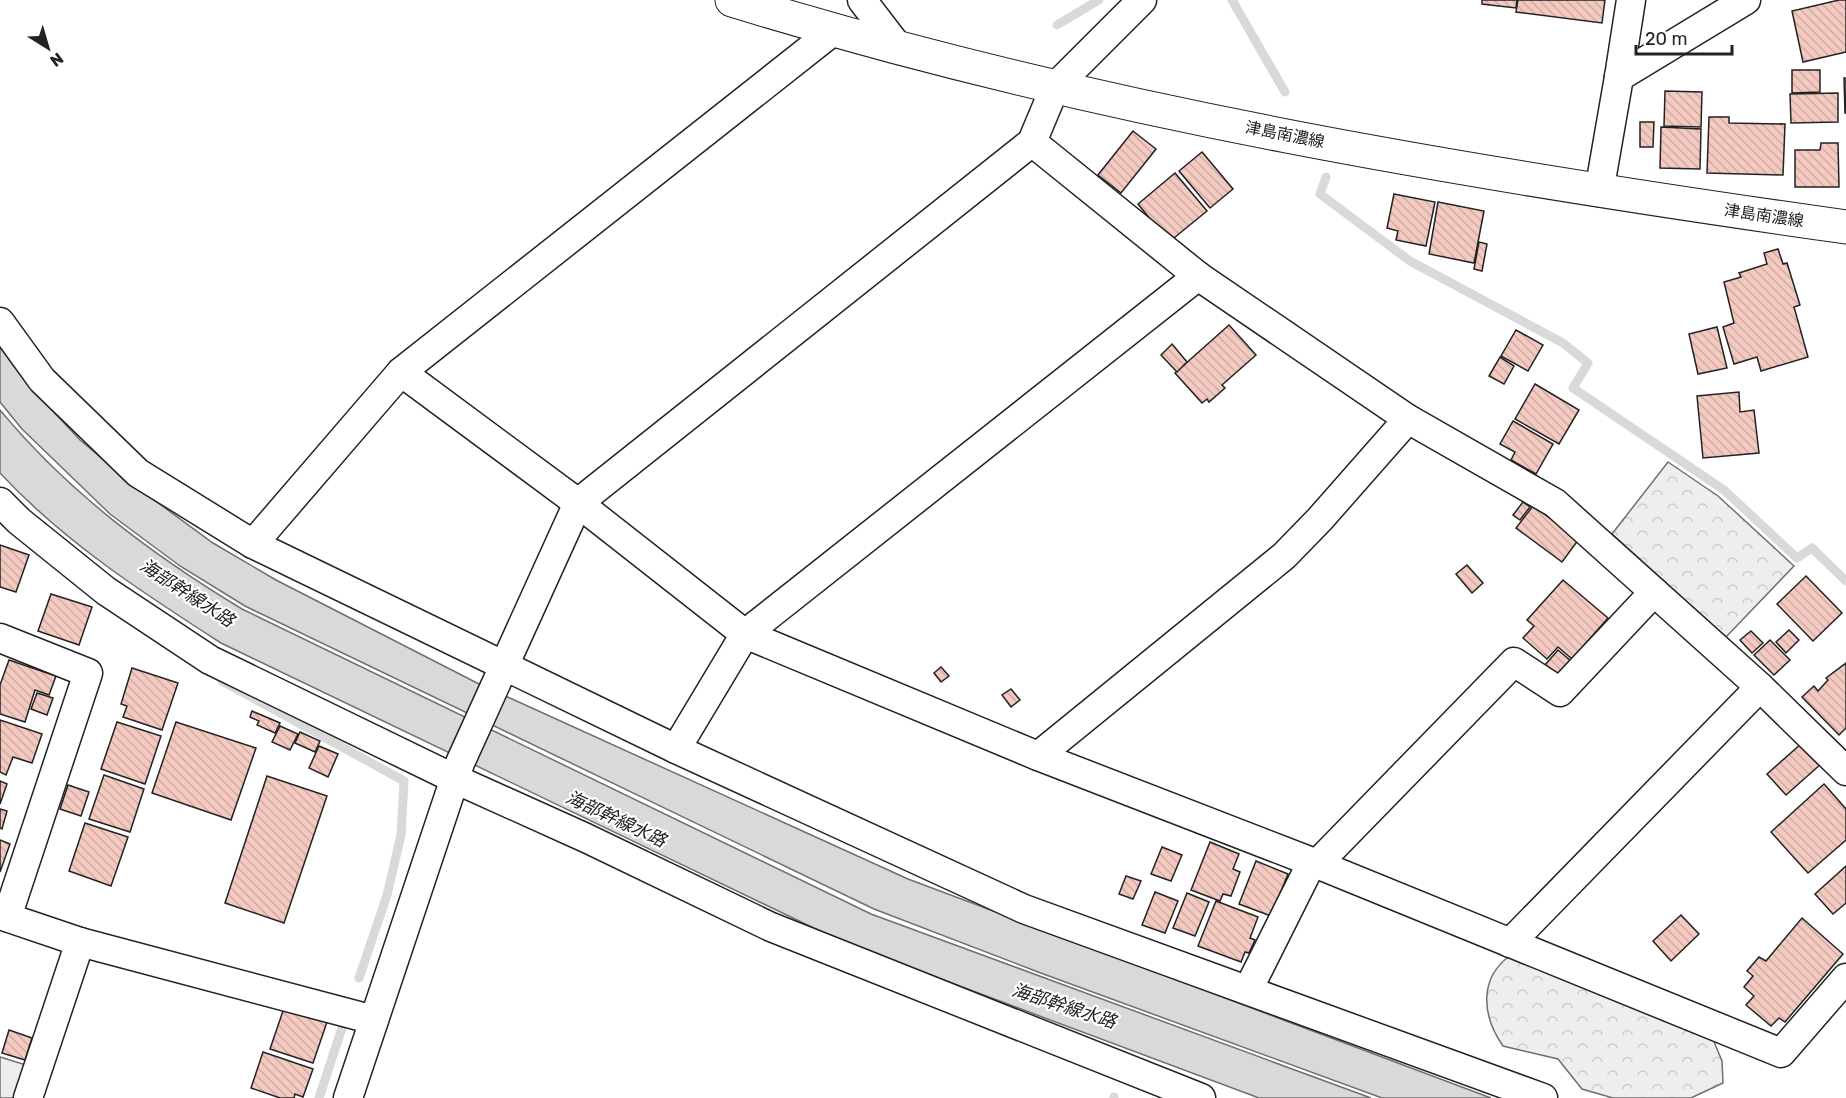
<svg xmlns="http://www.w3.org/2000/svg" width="1846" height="1098" font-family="Rubik,'Noto Sans JP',sans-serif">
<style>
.forest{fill:url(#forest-crowns);stroke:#6f6f6f;stroke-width:1.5}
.parking{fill:#ededed;stroke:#6f6f6f;stroke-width:1.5}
.water{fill:#d9d9d9;stroke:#6f6f6f;stroke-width:1.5}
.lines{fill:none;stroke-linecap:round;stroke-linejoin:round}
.stream{stroke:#d9d9d9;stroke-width:9}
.building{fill:url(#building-back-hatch);stroke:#222;stroke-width:1.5}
.street-casing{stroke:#222;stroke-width:31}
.primary-casing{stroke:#222;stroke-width:35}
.street{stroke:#fff;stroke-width:28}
.primary{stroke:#fff;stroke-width:33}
.labels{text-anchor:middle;stroke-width:4.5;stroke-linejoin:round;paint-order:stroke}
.street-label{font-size:16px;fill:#222;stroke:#fff}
.water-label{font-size:18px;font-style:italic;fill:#222;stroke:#fff}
</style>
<defs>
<pattern id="forest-crowns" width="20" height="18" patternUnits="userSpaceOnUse" patternTransform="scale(1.5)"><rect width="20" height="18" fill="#eee"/><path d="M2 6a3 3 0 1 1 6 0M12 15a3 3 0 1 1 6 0" fill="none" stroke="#ccc"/></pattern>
<pattern id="building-back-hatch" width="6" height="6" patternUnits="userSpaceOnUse" patternTransform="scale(1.5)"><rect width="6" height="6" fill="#f3c9c0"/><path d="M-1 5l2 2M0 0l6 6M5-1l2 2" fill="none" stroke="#d0aca5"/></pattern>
</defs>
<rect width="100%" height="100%" fill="#fff"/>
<g class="forest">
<path d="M1668 462 1718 496 1794 566 1726 637 1612 534Z"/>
<path d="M1511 955 1712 1037 1722 1061 1723 1083 1691 1098H1613L1582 1089 1558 1059 1503 1046C1482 1016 1478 978 1511 955Z"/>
</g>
<path class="parking" d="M0 1057 26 1065 15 1098H0Z"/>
<g class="water">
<path d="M0 346 37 394 80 440 135 486 213 543 276 580 479 684 908 879 1491 1098H1382L1038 972 874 909 245 606 180 566 110 514 22 429 0 402Z"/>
<path d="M0 410C68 492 151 554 242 609L871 914 1371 1098H1259L847 944 221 643C143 593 63 541 0 473Z"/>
</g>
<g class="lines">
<g class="stream">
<path d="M1232 0 1285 92"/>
<path d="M1057 25 1099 0"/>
<path d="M1326 177 1320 194 1410 261 1563 343 1588 363 1573 388 1724 490 1797 558 1812 548 1846 581"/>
<path d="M222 681 404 781 401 835 387 895 359 978"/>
<path d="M319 1098 342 1028"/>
<path d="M1114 1098V1097"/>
</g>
</g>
<g class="building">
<path d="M1482 0H1517L1516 8 1482 4Z"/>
<path d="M1518 0H1605L1602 23 1516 12Z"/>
<path d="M1839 0H1846V52L1803 62 1792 11Z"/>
<path d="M1792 70H1820V92L1792 93Z"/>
<path d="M1844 78H1846V113H1845Z"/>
<path d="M1665 91 1702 92 1701 127 1664 126Z"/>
<path d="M1838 93V122L1791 123 1790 94Z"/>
<path d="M1709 117H1729V123L1785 124 1783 175 1707 173Z"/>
<path d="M1640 122H1654L1653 147H1640Z"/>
<path d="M1661 127 1701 129 1700 169 1660 168Z"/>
<path d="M1133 131 1156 149 1121 193 1098 175Z"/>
<path d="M1821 143H1838L1839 187H1795V150H1820Z"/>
<path d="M1202 152 1233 189 1210 208 1179 171Z"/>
<path d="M1175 173 1207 211 1169 242 1138 204Z"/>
<path d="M1394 194 1435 202 1426 246 1396 240 1398 231 1387 228Z"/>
<path d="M1438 202 1484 211 1474 263 1429 254Z"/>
<path d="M1479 242 1487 244 1482 271 1474 269Z"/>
<path d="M1778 249 1783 264 1787 263 1800 305 1794 307 1808 357 1761 371 1757 357 1734 364 1723 327 1734 323 1724 282 1741 277 1739 273 1767 264 1764 253Z"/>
<path d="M1229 325 1256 355 1222 385 1225 388 1209 402 1207 399 1202 403 1175 373Z"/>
<path d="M1717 327 1727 368 1698 374 1689 334Z"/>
<path d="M1516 330 1543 345 1528 371 1501 356Z"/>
<path d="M1172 344 1187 362 1177 372 1161 355Z"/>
<path d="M1500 357 1514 366 1504 384 1489 376Z"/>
<path d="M1535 384 1579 410 1559 444 1515 419Z"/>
<path d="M1739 392 1740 412 1754 410 1759 453 1703 458 1697 396Z"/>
<path d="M1513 421 1553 444 1536 474 1511 460 1515 452 1500 444Z"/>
<path d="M1523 502 1530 507 1520 520 1513 515Z"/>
<path d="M1533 506 1579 539 1562 562 1516 528Z"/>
<path d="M0 545 29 555 16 592 0 587Z"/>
<path d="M1467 565 1483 583 1472 593 1456 574Z"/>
<path d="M1806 576 1842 613 1813 641 1777 604Z"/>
<path d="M1563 580 1608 618 1572 659 1558 647 1547 659 1523 638 1534 626 1527 620Z"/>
<path d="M51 594 92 607 79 645 38 631Z"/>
<path d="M1789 630 1799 640 1786 653 1776 642Z"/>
<path d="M1751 631 1763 643 1752 653 1740 640Z"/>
<path d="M1770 640 1790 660 1774 675 1754 655Z"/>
<path d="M1558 650 1571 661 1557 675 1545 665Z"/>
<path d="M9 660 56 676 49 695 35 690 25 722 0 714V685Z"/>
<path d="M1846 663V728L1839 735 1802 697 1814 686 1818 691 1828 680 1826 678Z"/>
<path d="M941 667 949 676 941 682 934 673Z"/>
<path d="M132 668 178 683 162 730 123 717 127 706 121 704Z"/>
<path d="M1011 689 1020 700 1011 707 1002 695Z"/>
<path d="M37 693 53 698 47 715 31 709Z"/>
<path d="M252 711 280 723 275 733 257 725 259 721 250 717Z"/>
<path d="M0 720 42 734 32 763 13 757 6 775 0 772Z"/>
<path d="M117 722 161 736 145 784 101 769Z"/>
<path d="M176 722 256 748 231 820 152 793Z"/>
<path d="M280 726 298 734 290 750 272 742Z"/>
<path d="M300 732 320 741 315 752 295 743Z"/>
<path d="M1802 743 1821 764 1786 795 1767 774Z"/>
<path d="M319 746 338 754 328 777 309 768Z"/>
<path d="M104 775 144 789 130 832 89 819Z"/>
<path d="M267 776 327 796 284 923 225 903Z"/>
<path d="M0 781 7 784 0 804Z"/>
<path d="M1824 784 1846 809V840L1808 873 1771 832Z"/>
<path d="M68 785 89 792 81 816 60 809Z"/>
<path d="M0 809 7 811 2 829 0 828Z"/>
<path d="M85 823 128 837 111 886 69 871Z"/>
<path d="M0 840 10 844 0 872Z"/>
<path d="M1210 842 1239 854 1233 869 1240 872 1231 896 1223 894 1220 901 1191 890Z"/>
<path d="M1162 847 1182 855 1171 881 1151 874Z"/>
<path d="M1256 861 1288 874 1271 916 1239 904Z"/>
<path d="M1846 866V903L1833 914 1815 894Z"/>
<path d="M1126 876 1141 881 1133 899 1119 894Z"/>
<path d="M1155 892 1178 901 1165 933 1142 925Z"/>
<path d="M1187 893 1209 902 1195 936 1173 928Z"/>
<path d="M1216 901 1258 917 1250 938 1255 940 1249 953 1245 952 1241 962 1198 946Z"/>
<path d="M1681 915 1699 934 1671 961 1653 941Z"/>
<path d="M1802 918 1843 954 1785 1022 1779 1018 1771 1026 1746 1005 1754 996 1744 987 1753 976 1747 971 1759 957 1766 961Z"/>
<path d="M284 1008 327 1022 313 1063 270 1049Z"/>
<path d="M9 1030 32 1038 25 1060 2 1053Z"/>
<path d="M263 1052 313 1069 303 1097 295 1094 294 1098H280L251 1088Z"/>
</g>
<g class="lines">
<defs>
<g id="street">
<path d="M862 0 898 47"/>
<path d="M1142 0 1055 87 1032 142 1198 276 1408 419 1555 503 1760 687 1846 771"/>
<path d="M1619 77 1631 0"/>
<path d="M1599 192 1619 77 1746 0"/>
<path d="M0 322 42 380 138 473 253 544 676 749 1024 909 1543 1098"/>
<path d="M401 372 578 503 745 634 1038 756 1312 862 1781 1053 1846 978"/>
<path d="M0 502 19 521 106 591 210 660 455 779 586 838 771 927 1201 1098"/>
<path d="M253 544 401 372 833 31"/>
<path d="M0 638 88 673 7 917"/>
<path d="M676 749 745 634 1198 276"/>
<path d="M1038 756 1284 556 1320 519 1408 419"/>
<path d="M1317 864 1514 662 1560 692 1654 592"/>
<path d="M0 915 80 942 28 1098"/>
<path d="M80 942 374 1020"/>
<path d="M1510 943 1760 687"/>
<path d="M1248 990 1312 862"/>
<path d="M348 1098 460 763 578 503 1032 142"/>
</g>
<path id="primary" d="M732 0C1095 112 1471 174 1846 227"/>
</defs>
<use href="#street" class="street-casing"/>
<use href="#primary" class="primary-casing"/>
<use href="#street" class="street"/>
<use href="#primary" class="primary"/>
</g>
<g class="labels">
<g class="street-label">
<text transform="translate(1285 134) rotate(11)" y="6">津島南濃線</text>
<text transform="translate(1764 215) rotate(8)" y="6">津島南濃線</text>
</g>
<g class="water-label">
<text transform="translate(187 593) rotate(33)" y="6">海部幹線水路</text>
<text transform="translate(616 819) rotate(25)" y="6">海部幹線水路</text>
<text transform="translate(1064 1006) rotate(18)" y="6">海部幹線水路</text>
</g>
</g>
<g transform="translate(48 48) rotate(143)" stroke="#ffffff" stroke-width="4.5" paint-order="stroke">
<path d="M0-4.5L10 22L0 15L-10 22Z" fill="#222222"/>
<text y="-9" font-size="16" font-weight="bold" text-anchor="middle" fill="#222222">N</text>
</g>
<path d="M1636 45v9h96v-9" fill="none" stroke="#222222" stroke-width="3"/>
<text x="1645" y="45" font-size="18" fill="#222222" stroke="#ffffff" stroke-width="4.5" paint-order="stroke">20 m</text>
</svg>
